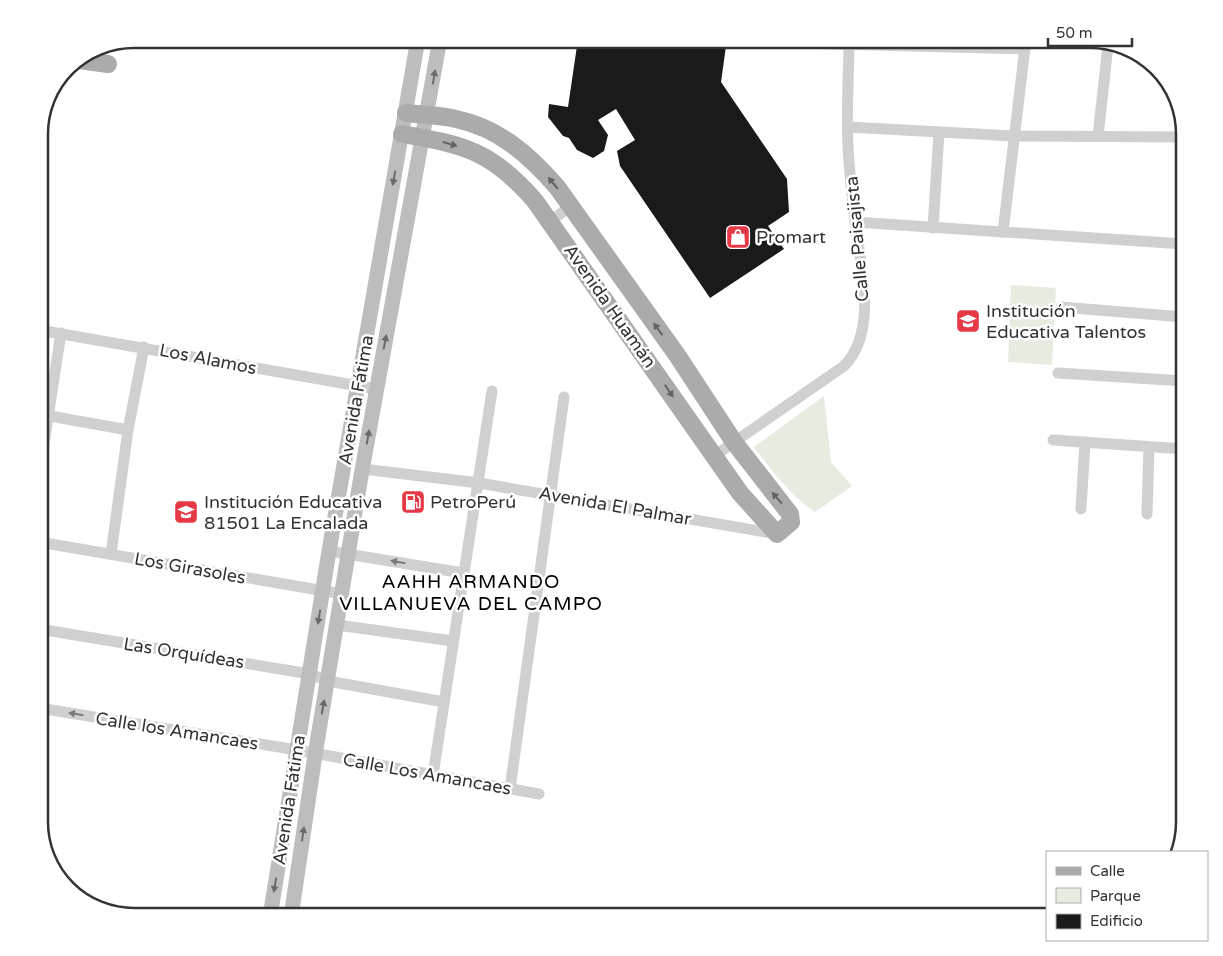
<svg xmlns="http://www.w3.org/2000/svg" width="1223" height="956" font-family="'Varela Round',sans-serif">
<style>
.green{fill:#e6ecdf}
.building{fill:#1a1a1a}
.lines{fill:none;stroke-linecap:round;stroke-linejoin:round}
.minor{stroke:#d0d0d0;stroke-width:11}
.secondary{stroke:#bdbdbd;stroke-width:15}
.primary{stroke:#ababab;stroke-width:18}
.oneway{fill:#6a6a6a}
.oneway2{fill:#636363}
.oneway3{fill:#7a7a7a}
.labels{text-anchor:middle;stroke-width:5;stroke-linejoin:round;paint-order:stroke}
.poi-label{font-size:18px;fill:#333;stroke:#fff;text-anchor:start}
.street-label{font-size:18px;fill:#333;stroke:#fff}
.neighbourhood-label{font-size:19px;letter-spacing:1px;fill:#000;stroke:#fff}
.rim{fill:none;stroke:#333;stroke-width:2.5}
</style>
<rect width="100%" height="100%" fill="#fff"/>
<g class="green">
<path d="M966 39H1018V44Z"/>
<path d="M1011 285 1056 288 1052 365 1008 362Z"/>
<path d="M824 396 831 462 852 486 815 512C789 494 773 472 754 447Z"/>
</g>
<path class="building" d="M578 39H727L721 82 787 179 789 212 768 226 784 249 710 298 620 166 617 151 635 140 616 109 598 120 608 135 604 151 593 158 577 150 569 138 563 136 548 117 549 104 568 107Z"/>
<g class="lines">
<g class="minor">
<path d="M796 43 1025 49"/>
<path d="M848 127 1014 136 1184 137"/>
<path d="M1098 136 1108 45"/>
<path d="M550 222 570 206"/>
<path d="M855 222 1184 244"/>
<path d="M933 228 939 132"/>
<path d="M1003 232 1026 39"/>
<path d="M1061 307 1184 317"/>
<path d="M39 330 376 389"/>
<path d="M1058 373 1184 381"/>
<path d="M39 414 128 430"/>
<path d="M1053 440 1184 449"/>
<path d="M714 456 844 366C880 330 859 259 854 215 852 192 849 169 848 146 846 111 849 74 849 39"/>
<path d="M363 469 479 483 777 534"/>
<path d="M39 476 61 333"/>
<path d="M1081 509 1085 442"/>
<path d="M1147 514 1149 447"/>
<path d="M39 542 342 594"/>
<path d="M329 551 463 573"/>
<path d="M111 554 128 430 144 347"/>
<path d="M337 625 453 641"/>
<path d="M39 629 310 674 328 681 444 702"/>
<path d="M39 708 297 750 539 794"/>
<path d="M433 775 492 391"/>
<path d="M510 789 564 397"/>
</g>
<g class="secondary">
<path d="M270 917 329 551 418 39"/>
<path d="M291 917 315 755 361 476 440 39"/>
</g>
<g class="primary">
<path d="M79 60 108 64"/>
<path d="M402 134C465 145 492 151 535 201L740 493 777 534 791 522 790 514 734 442 677 355 557 187C529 155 499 128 456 119 440 115 423 115 406 113"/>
</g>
</g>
<defs><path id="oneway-solid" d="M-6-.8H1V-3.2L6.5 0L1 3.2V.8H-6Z" transform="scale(1.25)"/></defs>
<g class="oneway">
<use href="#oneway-solid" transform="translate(434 77) rotate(-81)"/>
<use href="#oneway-solid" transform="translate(394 178) rotate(100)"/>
<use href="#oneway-solid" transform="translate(385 342) rotate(-79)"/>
<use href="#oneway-solid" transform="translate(368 437) rotate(-80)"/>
<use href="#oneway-solid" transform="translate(319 617) rotate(100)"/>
<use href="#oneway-solid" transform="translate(323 707) rotate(-80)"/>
<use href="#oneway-solid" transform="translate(303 834) rotate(-82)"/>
<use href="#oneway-solid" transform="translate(275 885) rotate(99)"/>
</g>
<g class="oneway2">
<use href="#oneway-solid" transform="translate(450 144) rotate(16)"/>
<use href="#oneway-solid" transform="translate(553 183) rotate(-130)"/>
<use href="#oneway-solid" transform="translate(658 329) rotate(-126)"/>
<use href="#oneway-solid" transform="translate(669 391) rotate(56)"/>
<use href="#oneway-solid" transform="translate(777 498) rotate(-131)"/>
</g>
<g class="oneway3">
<use href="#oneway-solid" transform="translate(398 562) rotate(-170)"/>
<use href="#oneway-solid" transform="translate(76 714) rotate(-171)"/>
</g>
<defs>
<symbol id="shop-square" viewBox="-11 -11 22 22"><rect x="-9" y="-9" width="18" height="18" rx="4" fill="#e63946" stroke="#fff"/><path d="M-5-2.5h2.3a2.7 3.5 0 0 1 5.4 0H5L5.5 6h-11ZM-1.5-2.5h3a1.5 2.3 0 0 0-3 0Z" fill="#fff"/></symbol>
<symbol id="school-square" viewBox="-11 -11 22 22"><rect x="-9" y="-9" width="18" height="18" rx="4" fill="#e63946" stroke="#fff"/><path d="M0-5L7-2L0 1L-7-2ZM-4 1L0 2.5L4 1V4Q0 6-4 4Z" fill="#fff"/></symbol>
<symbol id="fuel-square" viewBox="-11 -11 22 22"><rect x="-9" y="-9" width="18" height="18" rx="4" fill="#e63946" stroke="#fff"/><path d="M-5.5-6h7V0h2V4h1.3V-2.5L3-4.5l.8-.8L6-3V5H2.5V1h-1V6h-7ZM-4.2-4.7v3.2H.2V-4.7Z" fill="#fff"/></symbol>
</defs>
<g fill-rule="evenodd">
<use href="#shop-square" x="724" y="223" width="28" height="28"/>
<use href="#school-square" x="954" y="307" width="28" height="28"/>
<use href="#fuel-square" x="399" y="488" width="28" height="28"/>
<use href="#school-square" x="172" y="498" width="28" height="28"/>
</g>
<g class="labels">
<g class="poi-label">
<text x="756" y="243">Promart</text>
<text x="986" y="317">Institución<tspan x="986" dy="21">Educativa Talentos</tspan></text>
<text x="204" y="508">Institución Educativa<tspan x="204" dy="21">81501 La Encalada</tspan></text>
<text x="430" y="508">PetroPerú</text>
</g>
<g class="street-label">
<text transform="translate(857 239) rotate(-95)" y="6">Calle Paisajista</text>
<text transform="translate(610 306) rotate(55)" y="6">Avenida Huamán</text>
<text transform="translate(208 359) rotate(11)" y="6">Los Alamos</text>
<text transform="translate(356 400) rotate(-80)" y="6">Avenida Fátima</text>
<text transform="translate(615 506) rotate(10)" y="6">Avenida El Palmar</text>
<text transform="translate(190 568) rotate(10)" y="6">Los Girasoles</text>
<text transform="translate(184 653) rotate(9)" y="6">Las Orquídeas</text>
<text transform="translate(177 731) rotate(9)" y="6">Calle los Amancaes</text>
<text transform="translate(427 774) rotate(10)" y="6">Calle Los Amancaes</text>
<text transform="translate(289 800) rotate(-81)" y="6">Avenida Fátima</text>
</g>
<g class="neighbourhood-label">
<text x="471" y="588">AAHH ARMANDO<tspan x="471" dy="22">VILLANUEVA DEL CAMPO</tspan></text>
</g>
</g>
<path d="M0 0H1223V956H0ZM134 48H1090A86 86 0 0 1 1176 134V822A86 86 0 0 1 1090 908H134A86 86 0 0 1 48 822V134A86 86 0 0 1 134 48Z" fill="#fff" fill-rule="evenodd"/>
<path class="rim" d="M134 48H1090A86 86 0 0 1 1176 134V822A86 86 0 0 1 1090 908H134A86 86 0 0 1 48 822V134A86 86 0 0 1 134 48Z"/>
<rect x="1046" y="851" width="162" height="90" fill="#ffffff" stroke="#adadad"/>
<rect x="1056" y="867" width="25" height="8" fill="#ababab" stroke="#adadad"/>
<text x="1090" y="876" font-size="15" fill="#333333">Calle</text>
<rect x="1056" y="888" width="25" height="15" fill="#e6ecdf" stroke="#adadad"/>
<text x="1090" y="901" font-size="15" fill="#333333">Parque</text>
<rect x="1056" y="914" width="25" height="15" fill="#1a1a1a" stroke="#adadad"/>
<text x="1090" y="926" font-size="15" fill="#333333">Edificio</text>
<path d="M1048 38v8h84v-8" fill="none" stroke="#333333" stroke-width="2.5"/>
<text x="1056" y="38" font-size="15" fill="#333333" stroke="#ffffff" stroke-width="4" paint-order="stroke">50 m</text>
</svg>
